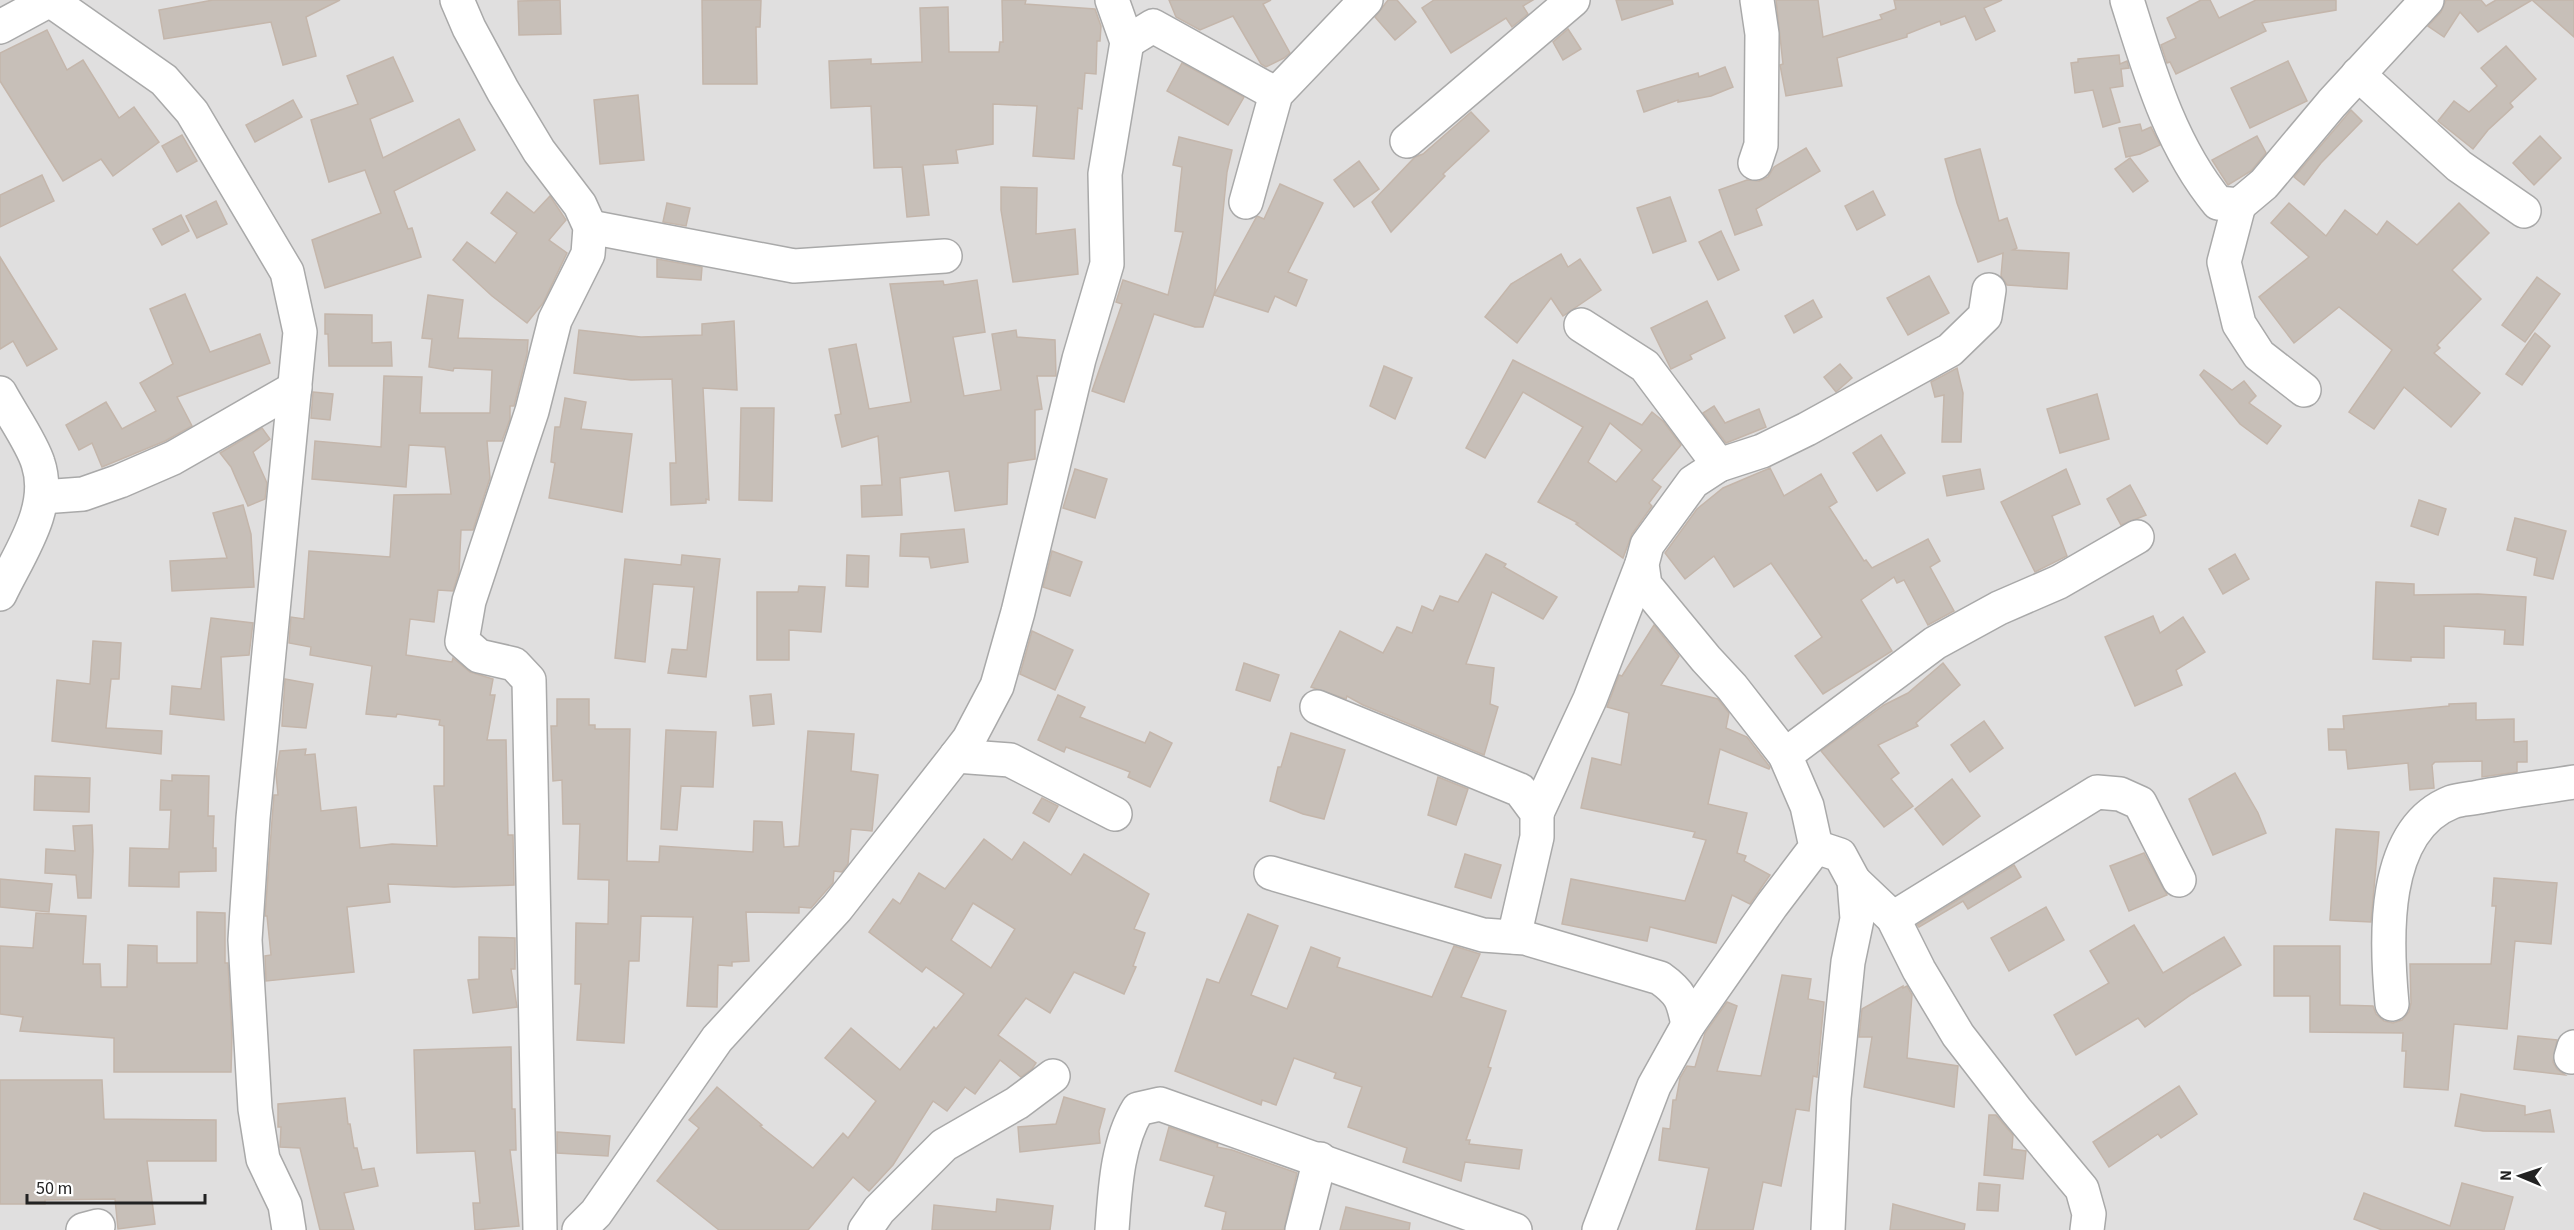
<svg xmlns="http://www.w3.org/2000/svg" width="2574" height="1230" font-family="'Source Sans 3',sans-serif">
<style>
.residential{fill:#e0dfdf}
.building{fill:#c7bfb8;stroke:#c4b6ab;stroke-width:1.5;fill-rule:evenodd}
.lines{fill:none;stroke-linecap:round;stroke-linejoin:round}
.minor-casing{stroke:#a9a9a9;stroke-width:36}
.minor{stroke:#fff;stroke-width:33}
</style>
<rect width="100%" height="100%" fill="#f2efe9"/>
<rect class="residential" x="0" y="0" width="2574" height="1230"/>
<g class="building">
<path d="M213 0H340L306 17 316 56 283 65 271 22 164 39 159 10Z"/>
<path d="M560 0 561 34 519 35 518 1Z"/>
<path d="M702 0H761L760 27H756L757 84H703Z"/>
<path d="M1002 0H1026L1025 4 1095 9 1101 26 1100 41H1097L1096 74 1085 73 1082 109 1078 108 1074 159 1033 156 1037 106 993 104V144L956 150 958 163 923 165 929 215 907 217 902 167 874 168 871 106 831 108 829 61 871 59V64L922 62 920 8 948 7 949 52H999L1000 42H1003Z"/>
<path d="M1169 0H1271L1263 4 1290 53 1284 58 1266 67 1261 64 1233 16 1200 30 1176 17Z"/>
<path d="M1388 0H1397L1416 22 1395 40 1375 17Z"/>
<path d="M1434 0H1533L1523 6 1528 14 1512 27 1506 18 1451 53 1422 8Z"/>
<path d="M1616 0H1672L1673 4 1622 20Z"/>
<path d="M1776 0H1818L1823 37 1882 19 1880 15 1896 9 1894 0H2002L1984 8 1995 31 1976 40 1965 16 1941 25 1940 21 1907 34V37L1837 58 1842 86 1786 96 1780 65 1783 64Z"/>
<path d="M2201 0H2210L2219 18 2256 0H2336V10L2262 23 2266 31 2176 74 2170 62 2167 63 2161 45 2176 38 2167 18Z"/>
<path d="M2446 0H2481L2486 6 2496 0H2574V37L2532 0 2478 32 2460 12 2444 37 2428 26 2441 12Z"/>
<path d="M1568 29 1581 49 1563 60 1553 42Z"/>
<path d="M47 30 67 70 83 60 119 118 134 107 159 142 113 176 101 159 63 181 0 81V53Z"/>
<path d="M2506 46 2536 79 2510 103 2513 107 2488 130 2473 149 2438 121 2454 101 2469 112 2497 86 2481 68Z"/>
<path d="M2119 55 2120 64 2127 61 2129 68 2121 69 2123 86 2110 88 2120 122 2103 127 2093 90 2075 93 2071 63 2078 62V59Z"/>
<path d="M393 57 413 101 370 119 383 158 459 119 475 150 394 191 408 229 412 228 421 257 325 288 312 240 381 213 365 170 329 182 311 120 358 104 347 76Z"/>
<path d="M2288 61 2307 101 2250 128 2231 88Z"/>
<path d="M1182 63 1244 97 1228 125 1167 91Z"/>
<path d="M1725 67 1733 87 1711 96 1678 102V100L1644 112 1637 91 1698 73 1699 77Z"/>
<path d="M638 95 644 160 600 164 594 100Z"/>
<path d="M293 100 302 117 255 142 246 125Z"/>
<path d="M2351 110 2362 121 2321 163 2304 185 2294 177Z"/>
<path d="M1471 112 1489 131 1443 174 1445 176 1391 232 1372 202 1415 157 1423 154Z"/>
<path d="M2140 124 2142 131 2151 127 2160 145 2140 154 2126 157 2119 128Z"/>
<path d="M182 135 197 161 177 172 162 146Z"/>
<path d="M2257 136 2266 153 2251 171 2228 185 2212 160Z"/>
<path d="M2540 136 2561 158 2534 185 2513 163Z"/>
<path d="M1179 137 1232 150 1227 172 1215 291 1203 327H1195L1154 314 1124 402 1092 391 1122 304 1116 302 1123 280 1168 295 1183 232 1175 231 1182 167 1173 165Z"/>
<path d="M1806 148 1820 171 1756 209 1762 225 1735 235 1719 190 1747 180 1759 181 1768 177 1774 167Z"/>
<path d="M1980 149 1999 221 2007 218 2017 248 2013 250 2069 253 2067 289 2007 285 2001 276 2003 253 1978 262 1957 203 1945 159Z"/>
<path d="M2130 158 2148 181 2133 192 2115 169Z"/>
<path d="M1359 161 1379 189 1354 207 1334 180Z"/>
<path d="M42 175 54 201 0 227V195Z"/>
<path d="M1280 184 1323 203 1288 272 1307 280 1296 306 1275 296 1268 312 1214 295 1257 216 1264 219Z"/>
<path d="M1001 187 1037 188 1036 234 1075 229 1078 274 1013 282 1001 210Z"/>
<path d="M1873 191 1885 215 1857 230 1845 206Z"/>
<path d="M507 192 534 213 550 196 566 220 549 240 567 253 543 303 527 323 492 296 453 260 467 242 495 263 517 233 491 213Z"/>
<path d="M1670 197 1686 241 1653 253 1637 208Z"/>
<path d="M216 201 227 224 197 238 186 216Z"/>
<path d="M667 203 690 208 686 226 663 222Z"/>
<path d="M2289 203 2326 236 2345 210 2377 235 2387 221 2417 245 2459 203 2489 233 2452 270 2481 299 2437 345 2440 348 2434 353 2480 393 2451 427 2404 387 2374 429 2349 412 2392 350 2339 307 2294 343 2259 297 2309 257 2271 223Z"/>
<path d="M181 215 189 231 162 245 153 229Z"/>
<path d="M1721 231 1739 270 1718 280 1699 242Z"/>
<path d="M1561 254 1568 267 1580 259 1601 290 1563 316 1551 298 1517 343 1485 317 1511 284Z"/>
<path d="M0 257 57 349 27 366 13 341 0 349Z"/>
<path d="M657 259 702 267 701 280 657 277Z"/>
<path d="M1929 276 1949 313 1908 335 1887 298Z"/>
<path d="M2537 277 2560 294 2525 342 2502 325Z"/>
<path d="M977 280 985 332 953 337 964 396 1001 390 992 334 1016 330 1017 337 1055 340 1056 376H1037L1042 409 1035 410V459L1008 463 1007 504 955 511 949 471 900 478 902 515 862 517 861 486 882 485 878 436 842 447 835 415 841 414 829 349 856 344 869 409 911 402 890 284 943 281 944 285Z"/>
<path d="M185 294 210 352 260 334 270 363 177 397 192 426 165 441 102 467 92 443 79 450 66 425 106 402 122 429 156 411 140 383 173 364 150 309Z"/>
<path d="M428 295 463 300 458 338 528 340 527 354 514 406H510V419L502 441H487L490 478 473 530H461L459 572 453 591 438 590 434 622 410 619 406 655 452 662 453 658 470 672 493 679 490 695H495L487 740H506L508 835H513L514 885 454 887 388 884 390 902 347 907 354 972 266 981 265 956 271 955 267 916H265L272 820 274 795H278L276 774 280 751 306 749 305 755 315 754 321 811 356 807 360 848 392 844 437 846 434 786H444V726L439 725 440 720 397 714 396 717 366 714 372 666 310 655 311 647 289 643 291 617 304 619 309 551 390 557 394 495 451 494 445 447 409 445 406 487 312 479 315 441 381 447 384 376 422 377 420 413H490L492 370 454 368 453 371 429 367 432 339 422 338Z"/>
<path d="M1813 300 1822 317 1794 333 1785 316Z"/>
<path d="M1707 301 1725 338 1690 355 1692 359 1671 369 1651 328Z"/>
<path d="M325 314 372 315V343L391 342 392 366H329L328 334H325Z"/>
<path d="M734 321 737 390 703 388 709 500 706 499V503L671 505 670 463H676L672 379 631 380 574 373 579 330 641 337 702 335V324Z"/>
<path d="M2535 333 2550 346 2522 385 2506 374Z"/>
<path d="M1513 360 1642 425 1652 412 1663 421 1681 445 1652 480 1661 487 1649 503 1652 506 1632 534 1623 558 1576 524 1578 523 1538 502 1583 427 1523 392 1485 458 1466 448ZM1610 423 1642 450 1616 482 1588 462Z"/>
<path d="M1840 364 1852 378 1836 392 1824 377Z"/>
<path d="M1384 366 1412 378 1395 419 1370 406Z"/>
<path d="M1957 368 1963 393 1961 442H1942L1944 395 1935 397 1931 382Z"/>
<path d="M2204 370 2232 390 2244 381 2256 396 2249 403 2281 426 2267 444 2240 424 2200 375Z"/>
<path d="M313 392 333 394 330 420 311 418Z"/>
<path d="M2097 394 2109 439 2060 453 2047 409Z"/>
<path d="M565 398 586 402 581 429 632 434 622 512 549 498 555 463 551 462 555 427H560Z"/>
<path d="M1714 406 1725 423 1759 409 1766 427 1726 443 1703 413Z"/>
<path d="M741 408H774L772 501 739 500Z"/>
<path d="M262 428 270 439 253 452 267 483 265 499 248 506 231 467 220 453Z"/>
<path d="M1881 435 1905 473 1877 491 1853 453Z"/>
<path d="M1770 468 1784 496 1821 474 1837 502 1829 507 1864 561 1866 560 1872 568 1928 539 1940 561 1930 567 1954 611 1928 625 1904 580 1897 583 1894 577 1861 600 1892 651 1823 694 1795 656 1822 637 1771 563 1734 587 1714 556 1685 579 1665 553 1697 509 1723 488Z"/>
<path d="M1075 469 1107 479 1095 518 1063 508Z"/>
<path d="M1980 469 1984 489 1947 496 1943 476Z"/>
<path d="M2066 469 2080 504 2052 516 2067 556 2035 572 2001 502Z"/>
<path d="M2130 485 2146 515 2121 525 2107 499Z"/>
<path d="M2419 500 2446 509 2438 535 2411 526Z"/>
<path d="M243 505 251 534 254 587 172 591 170 561 227 558 213 513Z"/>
<path d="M2515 518 2566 531 2553 579 2534 575 2537 558 2507 550Z"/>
<path d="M964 529 968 562 931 568 929 557 900 556 901 534Z"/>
<path d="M1052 551 1082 562 1070 596 1043 587Z"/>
<path d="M1486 554 1506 564 1504 567 1557 597 1543 619 1492 592 1466 664 1494 668 1490 704 1498 707 1484 755 1363 705 1347 696 1346 699 1311 687 1340 631 1383 653 1397 627 1412 633 1422 606 1433 611 1440 596 1458 602Z"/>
<path d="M2235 554 2249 579 2223 594 2209 569Z"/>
<path d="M682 555 720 559 706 677 668 673 672 649 687 650 694 587 653 584 645 662 615 658 625 559 681 565Z"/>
<path d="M847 555 869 556 868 587 846 586Z"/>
<path d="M2376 582 2414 584V595L2478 594 2526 597 2523 645 2504 644 2505 630 2444 626V658L2411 657V661L2373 659Z"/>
<path d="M799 586 825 587 821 632 789 630V660H757V592H798Z"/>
<path d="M2153 616 2160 633 2183 617 2205 652 2176 670 2182 685 2135 706 2105 637Z"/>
<path d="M211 618 253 623 249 655 221 657 224 720 170 714 172 686 201 689Z"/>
<path d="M1654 625 1679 656 1661 685 1718 699 1729 713 1726 728 1747 737 1770 767 1769 769 1720 749 1708 804 1747 813 1737 853 1746 856 1744 861 1770 875 1750 904 1732 895 1716 943 1650 927 1647 941 1562 924 1571 879 1685 901 1706 840 1693 837 1695 832 1581 808 1592 758 1621 765 1629 713 1607 707 1619 675 1622 676Z"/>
<path d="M1032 631 1073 650 1055 690 1020 674Z"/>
<path d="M93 641 121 643 119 679H111L106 728 162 731 161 754 52 741 57 680 90 684Z"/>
<path d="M1244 663 1279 675 1270 701 1236 690Z"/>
<path d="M1943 663 1960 685 1916 723 1918 726 1878 745 1899 773 1891 779 1913 806 1884 827 1821 751 1884 705 1908 693Z"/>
<path d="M285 679 313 684 306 728 282 726Z"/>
<path d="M771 694 774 724 753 726 750 696Z"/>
<path d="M1058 695 1085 707 1080 717 1145 743 1150 732 1172 743 1150 787 1128 777 1130 772 1066 747 1064 752 1038 740Z"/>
<path d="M557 699H589V725H595V729H630L627 861 659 862 660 846 753 852 754 821 782 822 784 847 799 846 808 731 854 734 851 771 878 775 872 831 851 829 848 864 842 872 834 871 833 883 811 908 799 907V913L746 912 749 961 732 962V966L718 965 717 1007 687 1006 693 917 641 916 639 961H629L624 1043 577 1040 581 984H575L576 923 608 924 609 880 578 879 580 824H563L562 780 553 781 551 726H557Z"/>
<path d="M2476 703V720L2514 719V742L2527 741V762H2517V772L2482 777V761L2435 762 2432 765 2434 788 2410 790 2408 763 2348 769 2346 750H2329L2328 729H2344L2343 716 2449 706V704Z"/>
<path d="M1984 721 2003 748 1970 772 1951 745Z"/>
<path d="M666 730 716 732 713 787 681 786 677 830 661 829Z"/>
<path d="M1291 733 1345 750 1324 819 1303 814 1270 801 1278 767H1281Z"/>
<path d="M2235 773 2258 813 2266 833 2213 855 2189 799Z"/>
<path d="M172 775 209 776 208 816H214L213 848H216V871L179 872V887L129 886 130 848 169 849 171 810H160L161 780 172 781Z"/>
<path d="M35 776 90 778 89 812 34 810Z"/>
<path d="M1438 777 1468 789 1456 825 1428 815Z"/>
<path d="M1952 779 1980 816 1943 845 1915 809Z"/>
<path d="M1042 798 1058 806 1049 822 1033 813Z"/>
<path d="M92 825 93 851 91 898H78L76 875 45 873 46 849 75 851 73 826Z"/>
<path d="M2336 829 2379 832 2371 922 2330 920Z"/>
<path d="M984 839 1012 860 1024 842 1071 875 1084 854 1149 894 1134 929 1145 933 1133 966 1136 967 1124 994 1074 972 1050 1013 1026 998 998 1035 1036 1063 1032 1069 1021 1077 1000 1060 975 1094 965 1087 947 1111 933 1101 893 1165 869 1191 853 1177 808 1230H719L657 1181 699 1128 689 1120 717 1087 762 1125 760 1126 813 1168 843 1133 848 1138 876 1101 825 1058 851 1028 900 1070 934 1027 936 1029 964 994 926 967 922 972 869 932 893 899 900 904 919 873 945 889ZM973 903 1015 929 991 968 951 940Z"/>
<path d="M2144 853 2167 895 2129 911 2110 866Z"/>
<path d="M1465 854 1501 865 1491 898 1455 887Z"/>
<path d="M2014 865 2021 877 1968 909 1963 901 1919 927 1917 925Z"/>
<path d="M2494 878 2557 883 2551 944 2515 941 2507 1029 2454 1024 2448 1090 2404 1087 2406 1051H2402L2403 1033 2310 1032V996H2274V946H2340V1005L2373 1006 2376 1014 2384 1021 2393 1023 2402 1020 2409 1012 2411 1003 2410 964H2491L2496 906H2492Z"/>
<path d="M0 879 52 884 49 912 0 907Z"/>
<path d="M2046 907 2064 940 2009 971 1991 938Z"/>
<path d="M197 912 225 913V963H228L232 1036 231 1072H114V1038L20 1031 23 1017 0 1014V946L33 948 36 913 86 916 83 964H100L101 987H127L128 945 157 946V963H197Z"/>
<path d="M1248 914 1278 926 1251 995 1287 1009 1311 947 1340 958 1337 967 1432 997 1454 946 1480 954 1461 997 1506 1011 1488 1067 1491 1068 1466 1140H1470L1469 1144 1522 1150 1519 1169 1465 1162 1461 1181 1403 1162 1407 1148 1348 1127 1362 1087 1334 1078 1336 1073 1294 1058 1276 1105 1262 1100 1261 1105 1175 1071 1207 979 1219 983Z"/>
<path d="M2134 925 2163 973 2224 937 2241 965 2192 994 2145 1027 2138 1018 2076 1055 2054 1015 2109 983 2090 951Z"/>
<path d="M479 937 515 938V969H511L517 1007 473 1013 468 980 479 979Z"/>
<path d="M1782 975 1811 979 1808 999 1824 1002 1817 1077 1813 1076 1809 1111 1796 1109 1781 1186 1763 1182 1753 1230H1696L1709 1168 1659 1160 1663 1128 1670 1129 1673 1100H1676L1680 1078 1687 1066 1695 1067 1705 1033 1727 1002 1737 1006 1717 1071 1761 1076Z"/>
<path d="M1903 986V988L1907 986 1912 995 1907 1058 1958 1066 1954 1107 1864 1087 1872 1037H1859L1862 1009Z"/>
<path d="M2518 1036 2557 1040 2553 1062 2557 1069 2565 1075 2514 1069Z"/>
<path d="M511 1047 512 1109H515L516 1150H510L519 1226 475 1230 473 1203H480L475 1151 417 1153 414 1050Z"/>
<path d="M0 1080H102L104 1119 216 1120V1161H147L155 1224 118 1229 115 1199 45 1200V1204H0Z"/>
<path d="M2179 1086 2197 1114 2161 1138 2158 1134 2109 1167 2093 1142Z"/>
<path d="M2461 1094 2525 1106V1115L2550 1110 2554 1132 2483 1131 2455 1126Z"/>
<path d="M1064 1097 1105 1109 1099 1131 1100 1143 1020 1152 1018 1127 1056 1124Z"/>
<path d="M345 1098 348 1124H350L354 1148H357L362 1170 374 1168 378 1186 344 1193 354 1230H320L300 1148 280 1147 281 1127H278V1104Z"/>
<path d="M1989 1115H1996L2013 1135 2012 1149 2026 1151 2023 1179 1984 1175Z"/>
<path d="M1169 1127 1218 1144 1217 1147 1232 1150 1297 1173 1284 1230H1222L1226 1212 1205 1206 1214 1176 1160 1160Z"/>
<path d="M557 1132 610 1136 608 1156 557 1153Z"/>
<path d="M1979 1183 2000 1185 1998 1211 1977 1210Z"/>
<path d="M2462 1183 2513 1197 2504 1230H2382L2354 1219 2364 1193 2450 1226Z"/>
<path d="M997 1199 1053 1206 1050 1230H932L934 1205 996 1212Z"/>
<path d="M1893 1204 1965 1224 1964 1230H1890Z"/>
<path d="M1346 1207 1410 1223 1409 1230H1340Z"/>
</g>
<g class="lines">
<defs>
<g id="minor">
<path d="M50 0 164 80 192 112 287 272 300 332 253 818 245 940 255 1109 263 1159 285 1205 289 1230"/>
<path d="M457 0 469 28 503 91 539 151 580 205 590 227 588 254 555 320 532 411 469 601 462 641 479 656 514 664 529 680 540 1230"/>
<path d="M2127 0C2149 70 2170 145 2218 203L2239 205 2264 184 2332 103 2427 0"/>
<path d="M0 27 50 0"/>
<path d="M1127 42 1153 26 1276 94"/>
<path d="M2358 74 2459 166 2524 211"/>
<path d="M1407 141 1573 0"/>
<path d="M1755 163 1761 145 1762 34 1757 0"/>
<path d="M1246 202 1276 94 1366 0"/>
<path d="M2239 205 2224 262 2239 324 2259 355 2304 390"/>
<path d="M590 227 794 266 945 256"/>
<path d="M1581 325 1645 366 1719 465"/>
<path d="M0 393C10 412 32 443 38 463 53 508 19 554 0 594"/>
<path d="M42 497 83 494 120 481 173 458 295 388"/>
<path d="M1317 707 1520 790 1537 813V837L1514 937"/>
<path d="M1785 755 1935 643 1999 608 2059 582 2137 537"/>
<path d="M956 756 1010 760 1115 814"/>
<path d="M1537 813 1590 699 1642 564"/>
<path d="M1816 847 1840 855 1854 881 1857 919 1848 962 1834 1098 1828 1230"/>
<path d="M1271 873 1483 935 1525 938 1660 978C1681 993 1683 1000 1688 1025"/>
<path d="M1854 881 1893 918 1919 970 1958 1035 2016 1110 2082 1189 2089 1214 2087 1230"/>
<path d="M1893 918 2097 792 2120 794 2140 803 2179 880"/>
<path d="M2392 1004C2386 942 2380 830 2452 802 2460 799 2470 799 2479 797 2510 791 2542 787 2574 782"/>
<path d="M2571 1057 2574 1047"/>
<path d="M83 1230 98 1226"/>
<path d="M579 1230 596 1213 717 1039 837 908 956 756 969 739 997 686 1018 612 1079 359 1107 264 1105 174 1127 42 1112 0"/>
<path d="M865 1230 879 1210 944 1145 1017 1103 1053 1076"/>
<path d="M1112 1230C1115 1190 1117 1143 1138 1109L1160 1104 1515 1230"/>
<path d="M1302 1230 1320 1159"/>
<path d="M1599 1230 1654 1086 1688 1025 1772 905 1816 847 1807 806 1785 755 1732 687 1706 659 1645 585 1642 564 1647 545 1693 482 1719 465 1762 451 1807 429 1950 350 1985 316 1989 290"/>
</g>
</defs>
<use href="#minor" class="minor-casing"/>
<use href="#minor" class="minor"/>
</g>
<g transform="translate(2520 1176) rotate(272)" stroke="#ffffff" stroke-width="4.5" paint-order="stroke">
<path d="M0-4.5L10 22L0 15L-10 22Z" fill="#222222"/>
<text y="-9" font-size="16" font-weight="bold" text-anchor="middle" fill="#222222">N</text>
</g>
<path d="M27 1194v9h178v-9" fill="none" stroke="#222222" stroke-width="3"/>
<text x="36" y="1194" font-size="18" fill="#222222" stroke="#ffffff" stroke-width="4.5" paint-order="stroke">50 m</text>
</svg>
